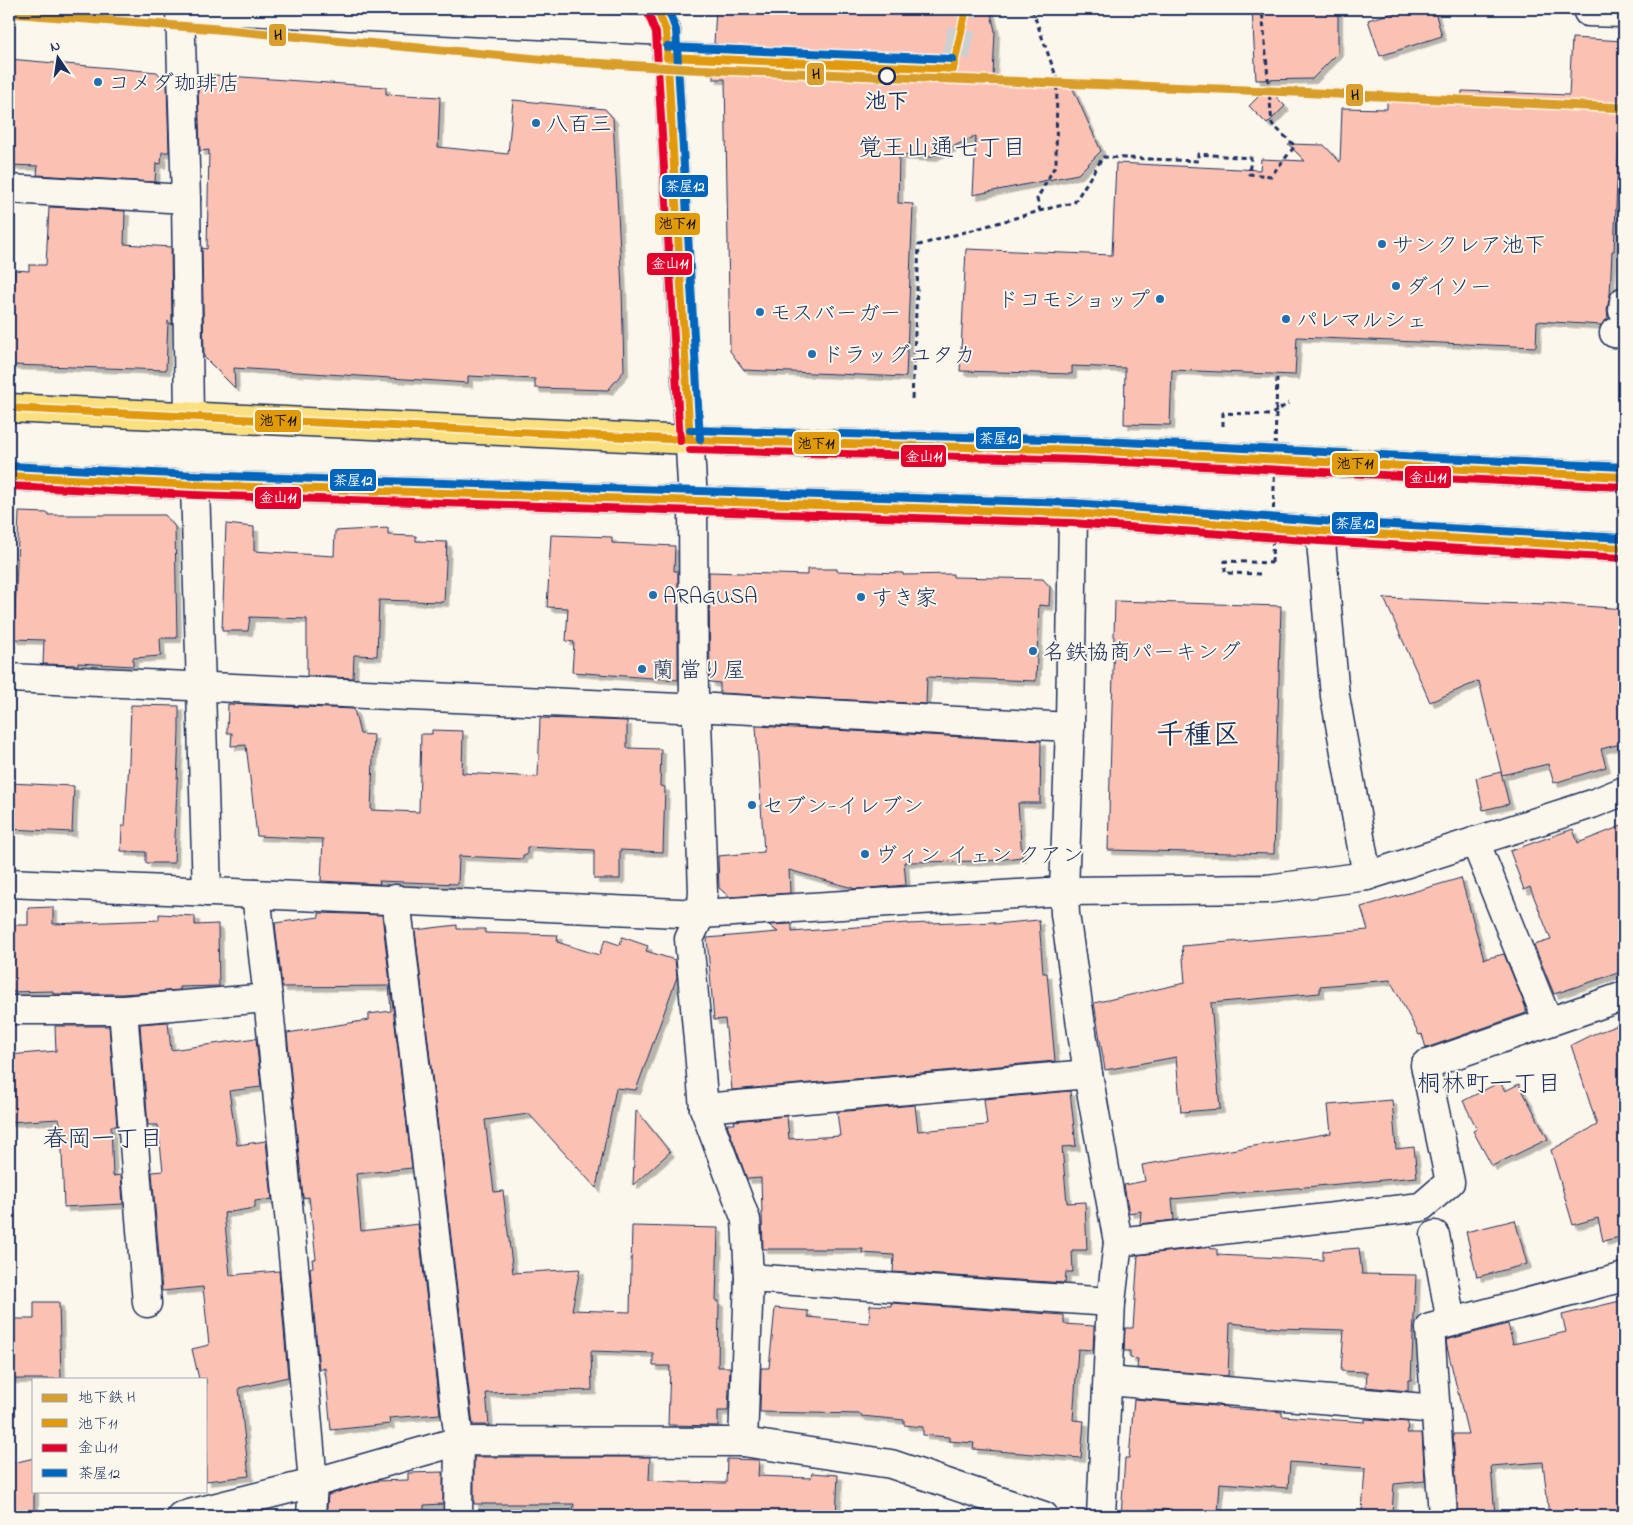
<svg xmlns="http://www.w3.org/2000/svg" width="1633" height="1525" font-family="'Indie Flower','Klee One',sans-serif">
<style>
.building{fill:#fbc2b3;stroke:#1b2f5e;filter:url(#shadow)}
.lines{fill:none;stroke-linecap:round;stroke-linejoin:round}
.minor-tunnel{stroke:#cecfd0;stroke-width:28;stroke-dasharray:28 14;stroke-linecap:butt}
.minor-casing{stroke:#1b2f5e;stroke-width:31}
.major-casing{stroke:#1b2f5e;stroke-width:31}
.path{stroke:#1b2f5e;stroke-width:3;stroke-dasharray:5 4;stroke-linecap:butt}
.minor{stroke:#fbf7ec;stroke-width:28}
.major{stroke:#fbe080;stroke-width:28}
.path-bridge{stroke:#1b2f5e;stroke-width:3;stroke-dasharray:5 4;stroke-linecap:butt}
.bus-1-casing{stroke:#fbf7ec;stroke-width:11}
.bus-2-casing{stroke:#fbf7ec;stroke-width:11}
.bus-3-casing{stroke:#fbf7ec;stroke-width:11}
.bus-1{stroke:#e19a09;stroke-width:8}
.bus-2{stroke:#e4002b;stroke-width:8}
.bus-3{stroke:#0065bd;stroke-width:8}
.metro-1-casing{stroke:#fbf7ec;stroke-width:12}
.metro-1{stroke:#d99e2c;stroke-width:9}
.stop-dot{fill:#fbf7ec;stroke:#1b2f5e;stroke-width:2.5}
.poi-dot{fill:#1f6fb2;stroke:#fbf7ec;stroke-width:2}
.labels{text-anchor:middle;stroke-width:4;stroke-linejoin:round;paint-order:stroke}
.poi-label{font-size:22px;fill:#1b2f5e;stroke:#fbf7ec;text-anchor:start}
.stop-label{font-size:22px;font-weight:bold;fill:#1b2f5e;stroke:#fbf7ec}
.neighbourhood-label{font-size:24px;fill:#1b2f5e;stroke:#fbf7ec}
.district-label{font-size:28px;font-weight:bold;fill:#1b2f5e;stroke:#fbf7ec}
.line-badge{stroke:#fbf7ec;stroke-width:2}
.badge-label{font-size:14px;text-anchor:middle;font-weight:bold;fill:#fff}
.pale-badge-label{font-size:14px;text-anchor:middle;font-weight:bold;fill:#111}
</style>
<defs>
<filter id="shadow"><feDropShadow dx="4.5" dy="4.5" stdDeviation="0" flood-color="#0004"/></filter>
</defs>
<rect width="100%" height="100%" fill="#fbf7ec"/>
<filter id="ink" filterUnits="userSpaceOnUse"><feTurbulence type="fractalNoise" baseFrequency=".02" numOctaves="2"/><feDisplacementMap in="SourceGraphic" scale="10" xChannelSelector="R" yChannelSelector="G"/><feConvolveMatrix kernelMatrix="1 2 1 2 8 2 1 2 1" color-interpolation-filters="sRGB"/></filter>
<g filter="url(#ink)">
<g class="building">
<path d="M716 9H990L995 31 993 77 1069 80 1101 151 1078 174 973 195 976 136 930 157 899 155 898 203 913 204 906 377 744 370 730 351 725 79H713V75L721 73 727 68 730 59 728 52 723 46 714 43Z"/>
<path d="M1252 9H1338V53L1312 79 1256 80Z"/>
<path d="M1408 9H1434L1442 36 1380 56 1368 20Z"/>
<path d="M1572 38 1624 41V138H1619L1614 251H1612L1610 295 1607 309 1608 319 1601 325 1537 321 1536 347 1297 337 1295 375 1172 370 1170 425 1124 424 1125 368 1072 366V374L960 371 966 249 1112 255 1116 163 1260 170 1261 159 1305 161 1288 144 1324 145 1340 162 1342 108 1387 109V95L1462 99V91L1569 95Z"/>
<path d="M9 59 157 72 167 84 169 152H162L161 164 156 163 155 182 37 175 38 166 9 165 12 105H9Z"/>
<path d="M213 75 386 87V94L440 97 438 147 508 154 513 100 605 109 613 118 622 289 624 371 608 390 535 388V379L468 376V383L234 368 235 388 204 357 202 248 207 249 209 150 200 151 198 90 208 77Z"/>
<path d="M1267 88 1285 106 1267 124 1249 106Z"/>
<path d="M49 207 125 211 124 244 171 247 172 325 168 321 166 370 12 365V361H9V316H13L15 270 29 271V265H46Z"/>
<path d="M19 512 48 513V515H165L175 527 177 638H160L161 656 133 658V666L78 663V665L43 664 44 640 14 639Z"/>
<path d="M226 524 254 527V551L334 556 335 531 388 528V535L416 536V541L447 542 444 602 379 600 377 656 354 655 353 678 307 676V619L250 617 248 631H222Z"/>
<path d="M551 535 612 537V543L675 546 674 571H678V680L572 672 574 642 566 641 568 608 547 607Z"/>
<path d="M807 569H837V571L903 573V575L953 574V577L1043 579 1050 587 1049 606 1039 605 1036 681 927 677 926 704 720 693V683L710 682 709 572 807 575Z"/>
<path d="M1384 598 1544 605V603L1624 609V743L1601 749 1606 767 1554 783 1548 764 1502 775 1479 681 1430 702Z"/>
<path d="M1115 601 1281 606 1274 854 1108 850Z"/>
<path d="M228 704 354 709 360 734 374 735 371 810 419 812 421 734H432V730L463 731 462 773 538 777 540 718 627 721V748L661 749 660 786 665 787 663 852 620 850V879H594V850L527 847V855H523V859L459 856 458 884 379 881 380 884 321 881 323 839 257 836 246 745 231 746 232 733H227Z"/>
<path d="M131 705 179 706V731L174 863H146V852L121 851 122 826H125L129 762Z"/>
<path d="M756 726 1041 741 1040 803H1018L1022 857 987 861 904 862 906 885 856 889 789 870 790 893 730 897 719 888 718 856 764 852Z"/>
<path d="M1501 772 1509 804 1483 810 1476 778Z"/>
<path d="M9 783 74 786 72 832 9 829Z"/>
<path d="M1624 825V971L1554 994 1534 945 1551 940 1530 887 1524 890 1510 851 1573 829 1578 843Z"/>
<path d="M1461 878 1484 959 1504 954 1526 1008V1013L1426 1048 1422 1034 1419 1035 1390 980 1320 986V993L1211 1003 1220 1109 1181 1112 1176 1057 1105 1070 1094 1003 1185 983 1182 946 1368 930 1361 907Z"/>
<path d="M53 907V924L159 920V914L195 916V925L218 924 219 986 180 987V990L122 994H53V991L9 992V925H28V908Z"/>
<path d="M319 913 382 915 412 1168 356 1174 361 1231 418 1224 440 1414 389 1418 390 1424 331 1430 325 1368 319 1370 310 1268 313 1267 312 1259H316L309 1197 303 1198 287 1033 369 1020V1014L391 1011 389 986 282 987 275 923 319 917Z"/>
<path d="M1039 920 1043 973H1047L1055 1061 732 1090 725 1019 714 1020 707 938 778 932 769 925 792 924V932L908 923V924L954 922V924L994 922 995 924Z"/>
<path d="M457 925V929H485V933L558 935 557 942 599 955 605 940 620 945 622 937 648 946 646 951 675 960 677 977 636 1090 616 1088 596 1188 529 1114 485 1120 494 1192 503 1191 513 1273 580 1269 572 1310 630 1312 632 1226 718 1228 716 1301H719L718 1367H730L728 1411H718V1426L668 1425 670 1366H653V1353L591 1351 592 1390 486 1393 489 1425H473L415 930Z"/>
<path d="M168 1022 171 1050 256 1038 261 1087 229 1091 237 1145 266 1141 272 1199 255 1201V1208L224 1213 230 1275 279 1271 288 1377 239 1388 249 1476 206 1481V1379H199L192 1349 209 1345 203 1287 162 1291 152 1172 163 1171 158 1125H148L140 1024Z"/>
<path d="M1624 1023V1236L1603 1241 1598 1218 1573 1225 1551 1150 1597 1125 1571 1045 1591 1035Z"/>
<path d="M55 1026H109L117 1126H111L113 1176 121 1175 123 1204 64 1207 61 1124H60L59 1119 9 1122V1055L56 1051Z"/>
<path d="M1500 1082 1505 1091 1519 1084 1548 1139 1492 1166 1473 1131 1477 1129 1463 1101Z"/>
<path d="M1070 1091 1076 1146 1062 1147 1067 1203 1085 1202 1087 1250H1072L1073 1272H1066L1065 1283 893 1272 894 1255 862 1253 863 1249H763L761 1178 747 1179 727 1124H735L734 1121 787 1116 789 1139 840 1136 837 1112 915 1105 918 1131 987 1125 984 1099Z"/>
<path d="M1392 1100 1396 1149 1414 1147 1417 1177 1172 1199 1174 1220 1140 1224 1141 1211 1129 1213 1124 1185 1145 1181 1142 1165 1331 1133 1328 1105Z"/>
<path d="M636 1110 670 1152 633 1185Z"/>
<path d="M1515 1220 1527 1264 1477 1277 1466 1232Z"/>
<path d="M1202 1248 1217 1249V1255L1323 1260V1251L1359 1248 1362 1274 1416 1275 1411 1380H1408V1391L1366 1387 1367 1372 1341 1371 1344 1330 1279 1328 1230 1323 1228 1376 1137 1368 1138 1359 1130 1358V1351H1124L1125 1328H1133L1138 1255Z"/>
<path d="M1624 1300V1516H1549L1543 1462 1491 1466 1495 1516H1458L1453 1434H1468L1447 1347 1446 1340 1508 1324 1513 1344 1566 1332 1562 1315Z"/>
<path d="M34 1302H59L61 1379H9V1322H11V1319H34Z"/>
<path d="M891 1303 1064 1315V1324L1094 1326 1093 1350 1078 1349 1073 1420 1084 1421 1081 1458 973 1449 974 1443 949 1441V1437L923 1435V1427L904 1425V1420L861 1416V1414L760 1412 761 1368H769L775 1308 808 1311V1317L869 1323 870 1305 891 1306Z"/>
<path d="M1134 1399 1227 1407V1408L1282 1412V1416L1365 1422V1419L1408 1422 1407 1433H1422L1425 1481 1394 1484 1392 1513 1362 1512 1365 1468 1290 1462 1288 1488 1220 1483 1218 1513 1149 1509 1148 1516H1121L1125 1458H1129Z"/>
<path d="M474 1457H650L649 1480 677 1482 726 1483 727 1459 759 1460 758 1476 811 1478 812 1473 838 1475 836 1516H600L573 1515 574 1504H474Z"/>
<path d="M34 1458V1510L9 1516V1464Z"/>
<path d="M443 1472V1504L424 1505V1516H330L327 1507 328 1495 375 1481 408 1480V1473Z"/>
</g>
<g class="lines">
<path class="minor-tunnel" d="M714 59 953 69 966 9"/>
<defs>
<g id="minor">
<path d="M180 9 186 199 189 417"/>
<path d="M198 9 666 31"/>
<path d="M657 9 666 31 693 501 694 707 697 721 703 892 701 914 689 939 704 1108 746 1220 749 1278 743 1442"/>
<path d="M1588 12 1624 13"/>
<path d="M667 57 714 59"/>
<path d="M9 189 186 199"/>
<path d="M1623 311 1624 301"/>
<path d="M1614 333 1624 334"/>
<path d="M195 485 207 892"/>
<path d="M1073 513 1070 727 1064 891 1065 914 1088 1074 1118 1242 1111 1302 1101 1516"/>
<path d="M1320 531 1335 696 1367 876"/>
<path d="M9 678 679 708 694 707 1070 727"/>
<path d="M1475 841 1548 1022"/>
<path d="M9 883 701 914 1064 891 1267 889 1367 876 1592 804 1624 791"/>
<path d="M256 894 268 998 296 1286 313 1483 311 1516"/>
<path d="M396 899 459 1441 458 1516"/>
<path d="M9 1010H123L268 998"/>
<path d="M123 1010 147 1303"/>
<path d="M704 1108 1088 1074"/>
<path d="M1435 1235 1451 1322"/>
<path d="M1118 1242 1421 1207 1450 1182 1425 1065 1624 996"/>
<path d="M749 1278 1111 1302"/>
<path d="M1108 1381 1436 1409"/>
<path d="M181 1516 313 1483 459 1441 743 1442 891 1464 1044 1516"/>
<path d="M1443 1516 1430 1328 1624 1277"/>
</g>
<g id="major">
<path d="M9 408 690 440 1084 450 1624 477"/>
<path d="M9 476 195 485 1073 513 1320 531 1624 548"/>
</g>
</defs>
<use href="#minor" class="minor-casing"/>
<use href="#major" class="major-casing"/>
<g class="path">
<path d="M1032 9 1057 79 1056 164 1037 199 1040 211"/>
<path d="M912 399 919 245 1054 207 1074 203 1103 157 1198 161V154L1251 158 1249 174 1271 176 1295 146 1272 124 1262 9"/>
<path d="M1223 426V413L1270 415 1289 403"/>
<path d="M1260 574 1225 573V561L1272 563"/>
</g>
<use href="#minor" class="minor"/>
<use href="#major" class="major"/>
<path class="path-bridge" d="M1272 563 1277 375"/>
<defs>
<g id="bus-1">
<path d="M657 9 666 31 690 440"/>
<path d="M667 57 953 69"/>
<path d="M953 69 966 9"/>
<path d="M9 408 690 440 1084 450 1624 477"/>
<path d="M9 476 195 485 1073 513 1320 531 1624 548"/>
</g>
<g id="bus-2">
<path d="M648 13 656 33 680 441"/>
<path d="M667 67 953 79"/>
<path d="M690 450 1084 460 1624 487"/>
<path d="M9 486 195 495 1072 523 1319 541 1623 558"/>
</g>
<g id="bus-3">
<path d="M668 9 676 30 700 439"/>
<path d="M667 47 953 59"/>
<path d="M690 430 1084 440 1624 467"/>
<path d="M9 466 195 475 1073 503 1321 521 1624 538"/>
</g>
</defs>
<use href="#bus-1" class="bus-1-casing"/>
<use href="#bus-2" class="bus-2-casing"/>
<use href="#bus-3" class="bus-3-casing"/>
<use href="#bus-1" class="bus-1"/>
<use href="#bus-2" class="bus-2"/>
<use href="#bus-3" class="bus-3"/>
<defs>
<path id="metro-1" d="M9 13 217 29 559 61 690 69 1295 92 1624 108"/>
</defs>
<use href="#metro-1" class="metro-1-casing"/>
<use href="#metro-1" class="metro-1"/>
</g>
</g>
<circle class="stop-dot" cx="887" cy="76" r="8"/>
<g class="poi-dot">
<circle cx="98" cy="82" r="5"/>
<circle cx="536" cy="123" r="5"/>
<circle cx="1382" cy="244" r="5"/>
<circle cx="1396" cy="286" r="5"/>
<circle cx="1160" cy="299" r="5"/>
<circle cx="760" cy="312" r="5"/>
<circle cx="1286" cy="319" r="5"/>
<circle cx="812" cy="354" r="5"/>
<circle cx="653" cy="595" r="5"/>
<circle cx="861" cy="597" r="5"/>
<circle cx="1033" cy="651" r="5"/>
<circle cx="642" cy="669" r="5"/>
<circle cx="752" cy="805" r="5"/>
<circle cx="865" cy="854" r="5"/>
</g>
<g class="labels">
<g class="poi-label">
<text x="108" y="90">コメダ珈琲店</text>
<text x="546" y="131">八百三</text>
<text x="1392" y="252">サンクレア池下</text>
<text x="1406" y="294">ダイソー</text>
<text x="1150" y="307" text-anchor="end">ドコモショップ</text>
<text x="770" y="320">モスバーガー</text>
<text x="1296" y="327">パレマルシェ</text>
<text x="822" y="362">ドラッグユタカ</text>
<text x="663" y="603">ARAGUSA</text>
<text x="871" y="605">すき家</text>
<text x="1043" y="659">名鉄協商パーキング</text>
<text x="652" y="677">蘭 當り屋</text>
<text x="762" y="813">セブン-イレブン</text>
<text x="875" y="862">ヴィン イェン クアン</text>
</g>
<g class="stop-label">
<text x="887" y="108">池下</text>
</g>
<g class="neighbourhood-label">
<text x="942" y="155">覚王山通七丁目</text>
<text x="1489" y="1091">桐林町一丁目</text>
<text x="103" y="1146">春岡一丁目</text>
</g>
<g class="district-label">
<text x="1198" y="743">千種区</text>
</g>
</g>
<g class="line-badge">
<rect x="268" y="23" width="19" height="24" rx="5" fill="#d99e2c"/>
<rect x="806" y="62" width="19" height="24" rx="5" fill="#d99e2c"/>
<rect x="1345" y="83" width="19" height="24" rx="5" fill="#d99e2c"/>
<rect x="661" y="174" width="48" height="24" rx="5" fill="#0065bd"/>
<rect x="654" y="212" width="47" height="24" rx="5" fill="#e19a09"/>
<rect x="646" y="252" width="47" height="24" rx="5" fill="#e4002b"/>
<rect x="254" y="409" width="48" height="24" rx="5" fill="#e19a09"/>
<rect x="975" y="426" width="47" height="24" rx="5" fill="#0065bd"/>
<rect x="793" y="431" width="47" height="24" rx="5" fill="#e19a09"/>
<rect x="900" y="444" width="47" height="24" rx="5" fill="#e4002b"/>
<rect x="1331" y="452" width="48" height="24" rx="5" fill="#e19a09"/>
<rect x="1404" y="465" width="48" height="24" rx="5" fill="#e4002b"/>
<rect x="329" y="468" width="48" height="24" rx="5" fill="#0065bd"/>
<rect x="254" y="486" width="48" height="24" rx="5" fill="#e4002b"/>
<rect x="1331" y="511" width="48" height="24" rx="5" fill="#0065bd"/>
</g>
<g class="badge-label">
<text x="685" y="191">茶屋12</text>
<text x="670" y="268">金山11</text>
<text x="999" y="443">茶屋12</text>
<text x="924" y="461">金山11</text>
<text x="1428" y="482">金山11</text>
<text x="353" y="485">茶屋12</text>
<text x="278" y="502">金山11</text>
<text x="1355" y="528">茶屋12</text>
</g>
<g class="pale-badge-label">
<text x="278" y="40">H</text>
<text x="816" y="79">H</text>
<text x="1355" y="100">H</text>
<text x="677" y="228">池下11</text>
<text x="278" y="425">池下11</text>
<text x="816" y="448">池下11</text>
<text x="1355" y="468">池下11</text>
</g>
<rect width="1633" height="1525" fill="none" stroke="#fbf7ec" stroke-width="30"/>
<rect x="15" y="15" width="1603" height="1495" fill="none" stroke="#1b2f5e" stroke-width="2" filter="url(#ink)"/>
<rect x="32" y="1378" width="175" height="115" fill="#fbf7ec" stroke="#a1a7b3"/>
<rect x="42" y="1394" width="25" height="8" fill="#d99e2c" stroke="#a1a7b3"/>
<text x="78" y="1402" font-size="15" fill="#1b2f5e">地下鉄 H</text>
<rect x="42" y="1419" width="25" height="8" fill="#e19a09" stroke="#a1a7b3"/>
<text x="78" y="1428" font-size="15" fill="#1b2f5e">池下11</text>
<rect x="42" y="1444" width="25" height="8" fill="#e4002b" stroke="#a1a7b3"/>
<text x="78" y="1452" font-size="15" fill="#1b2f5e">金山11</text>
<rect x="42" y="1469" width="25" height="8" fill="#0065bd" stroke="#a1a7b3"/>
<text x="78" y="1478" font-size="15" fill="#1b2f5e">茶屋12</text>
<g transform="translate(58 58) rotate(347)" stroke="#fbf7ec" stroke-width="4" paint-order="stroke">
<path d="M0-4L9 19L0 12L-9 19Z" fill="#1b2f5e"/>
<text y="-8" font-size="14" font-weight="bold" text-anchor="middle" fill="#1b2f5e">N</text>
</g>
</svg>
